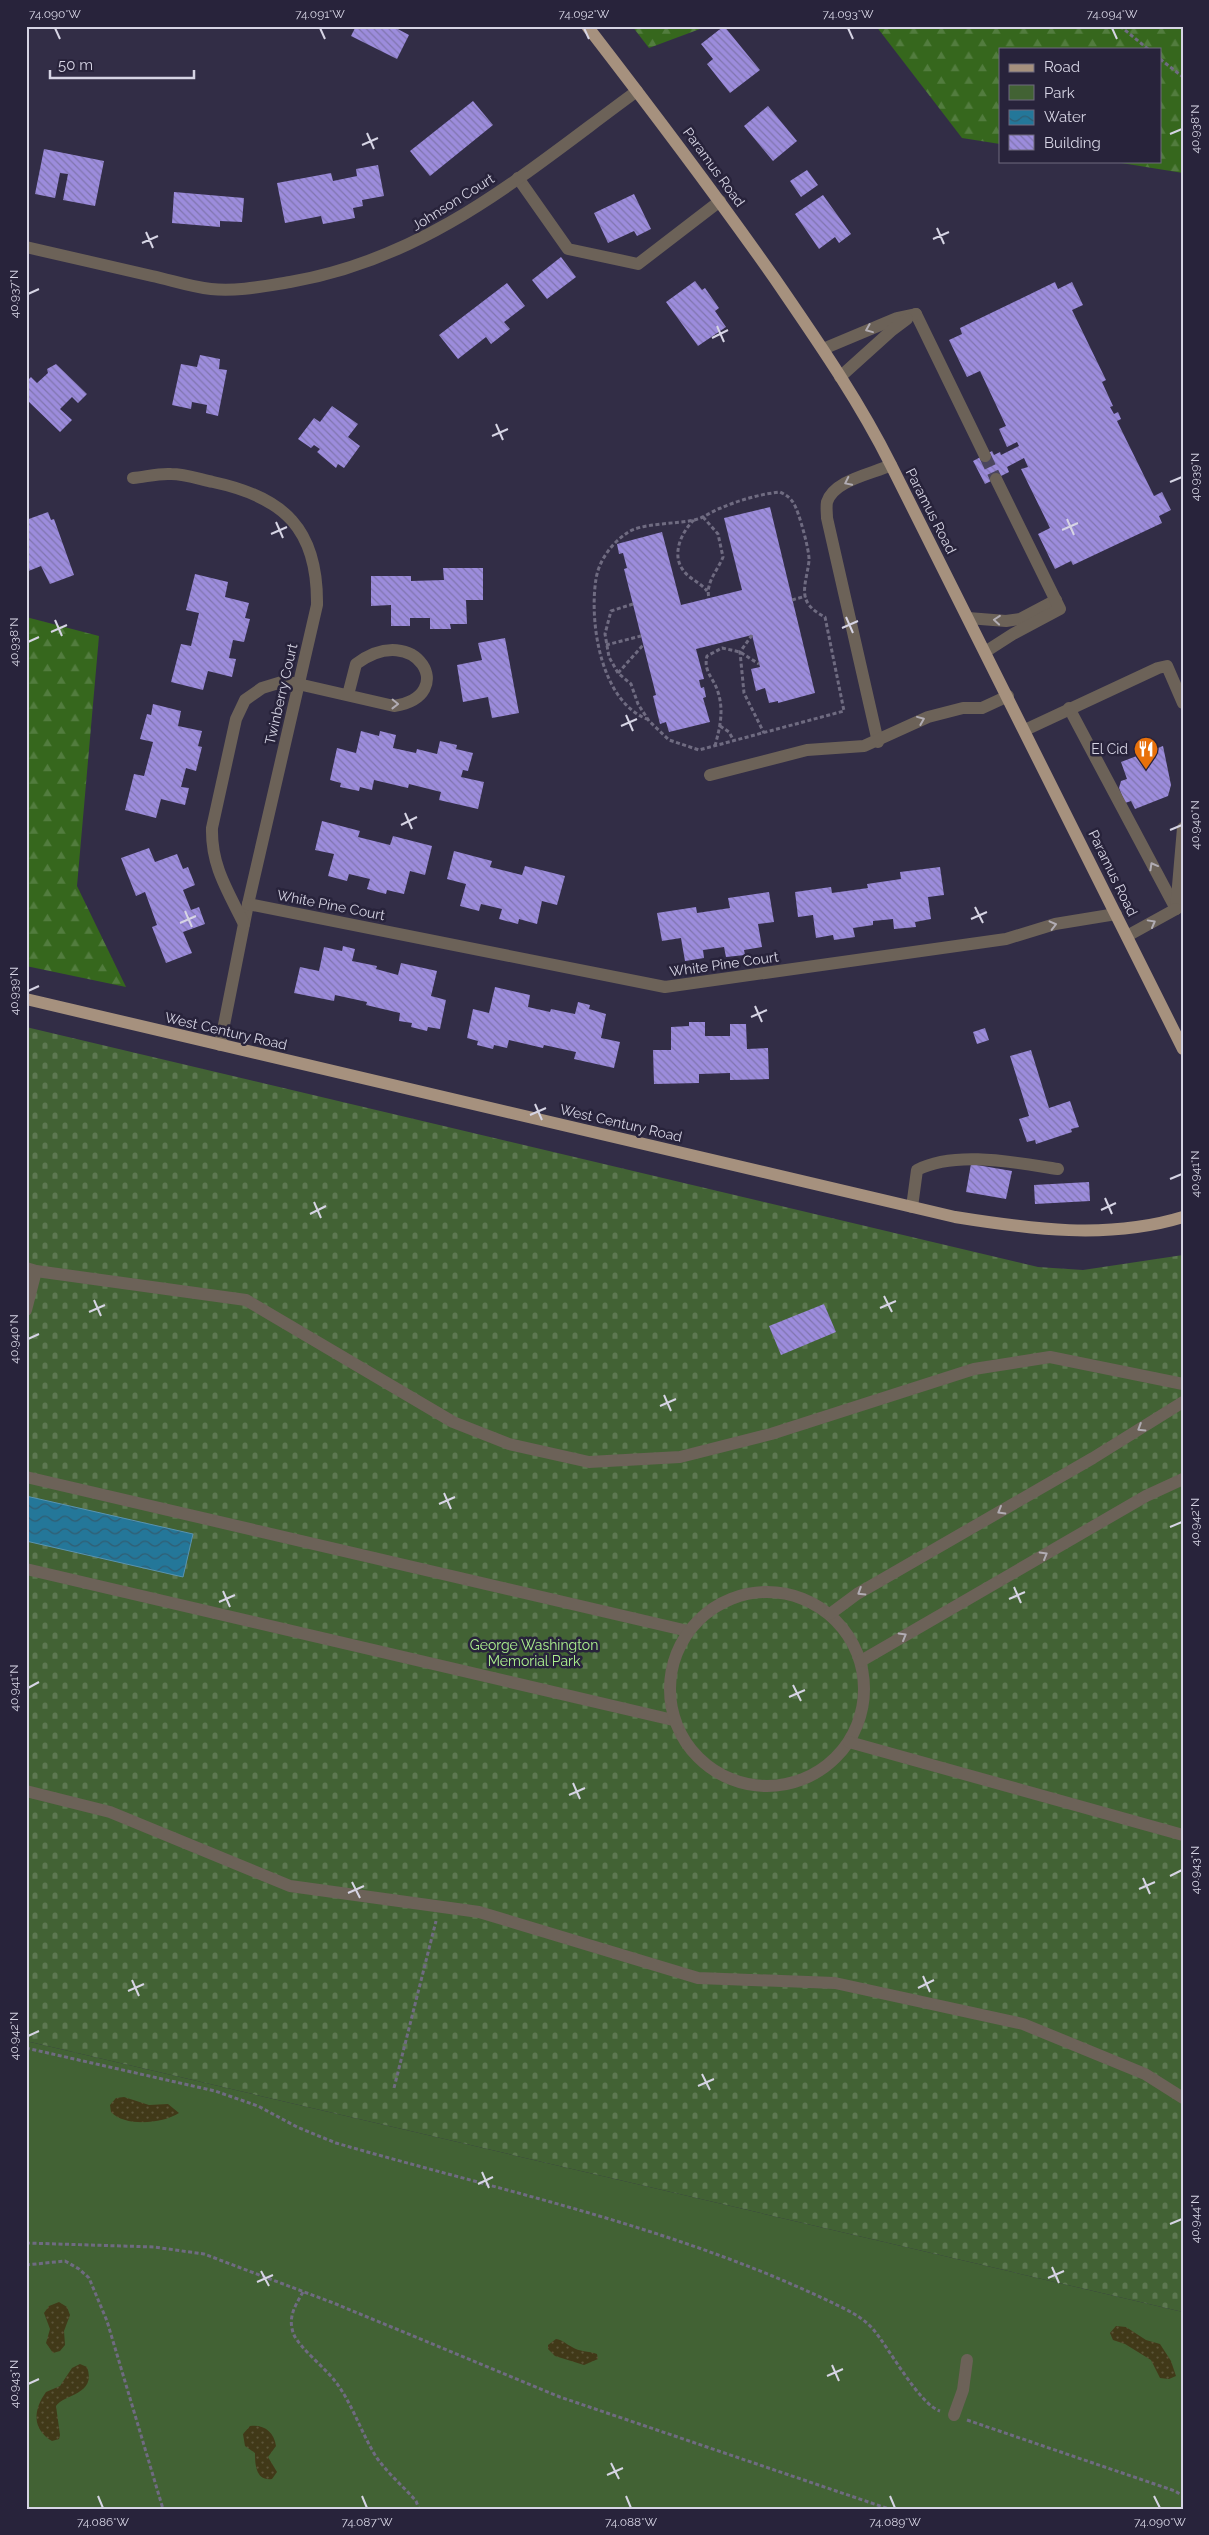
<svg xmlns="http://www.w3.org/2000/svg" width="1209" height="2535" font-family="Raleway,sans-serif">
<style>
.green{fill:#426234}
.forest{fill:url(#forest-firs)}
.sand{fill:url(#sand-dots)}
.cemetery{fill:url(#cemetery-stones)}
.water{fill:url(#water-waves);stroke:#5993b0}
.building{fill:url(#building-back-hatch)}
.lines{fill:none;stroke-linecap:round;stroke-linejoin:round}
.minor-tunnel{stroke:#4b465e;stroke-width:12;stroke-dasharray:12 6;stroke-linecap:butt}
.path{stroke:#6f6b81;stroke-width:3;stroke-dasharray:4 2.5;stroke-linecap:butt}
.minor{stroke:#6c6258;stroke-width:12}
.major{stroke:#a6917e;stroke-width:12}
.oneway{stroke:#b1acb3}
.ticks{fill:none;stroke:#d6d4e4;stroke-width:2}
.labels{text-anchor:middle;stroke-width:5;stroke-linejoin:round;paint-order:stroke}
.street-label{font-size:14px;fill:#d6d4e4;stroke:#28233b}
.poi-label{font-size:14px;fill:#d6d4e4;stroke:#28233b;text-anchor:end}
.park-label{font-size:14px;fill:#adf28f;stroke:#28233b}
.neatline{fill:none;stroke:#d6d4e4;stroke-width:2}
.ticks-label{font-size:12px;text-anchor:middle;fill:#d6d4e4}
</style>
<defs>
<pattern id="forest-firs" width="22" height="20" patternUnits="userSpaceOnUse" patternTransform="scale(1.25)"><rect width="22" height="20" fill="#36671d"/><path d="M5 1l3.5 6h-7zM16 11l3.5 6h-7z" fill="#527c3e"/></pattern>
<pattern id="sand-dots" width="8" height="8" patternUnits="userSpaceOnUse" patternTransform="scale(1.25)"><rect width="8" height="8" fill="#413918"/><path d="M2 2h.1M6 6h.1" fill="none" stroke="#5c5539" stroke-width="1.8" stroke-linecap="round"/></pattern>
<pattern id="cemetery-stones" width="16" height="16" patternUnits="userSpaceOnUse" patternTransform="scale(1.25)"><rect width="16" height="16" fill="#426234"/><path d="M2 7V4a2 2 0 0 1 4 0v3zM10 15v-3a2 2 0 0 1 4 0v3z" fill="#5d7851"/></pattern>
<pattern id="water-waves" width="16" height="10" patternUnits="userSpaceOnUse" patternTransform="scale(1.25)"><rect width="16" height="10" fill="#247799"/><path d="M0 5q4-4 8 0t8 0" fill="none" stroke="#315e73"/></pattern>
<pattern id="building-back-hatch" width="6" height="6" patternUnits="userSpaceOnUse" patternTransform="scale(1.25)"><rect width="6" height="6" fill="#9c8cdc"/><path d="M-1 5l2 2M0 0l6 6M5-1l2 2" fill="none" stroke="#8075ae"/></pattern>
</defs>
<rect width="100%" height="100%" fill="#322d46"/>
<path class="green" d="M26 2041 1183 2312V2509H26Z"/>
<g class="forest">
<path d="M632 26H708L649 48Z"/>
<path d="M876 26H1183V173L1109 161H1160V49H1000V144L962 138Z"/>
<path d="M26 617 99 636 77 886 126 987 26 966Z"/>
</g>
<g class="sand">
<path d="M124 2097 149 2105 168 2104 179 2113C162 2124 125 2127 111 2112L110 2105 116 2098Z"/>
<path d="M59 2302 67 2307 70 2315 64 2331 65 2345 60 2351 53 2353 46 2343 50 2329 44 2313 49 2306Z"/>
<path d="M1116 2326 1126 2327 1146 2340 1160 2344 1171 2361 1176 2376 1169 2379 1160 2378 1151 2360 1125 2344 1113 2340 1110 2333Z"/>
<path d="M556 2339C563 2340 566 2344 572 2347 579 2352 589 2351 597 2354L598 2359 584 2365 555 2356 548 2349V2345Z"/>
<path d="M80 2364 87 2367C97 2395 64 2394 56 2406L60 2435 59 2439 52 2441C32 2429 33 2410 46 2392L60 2386 72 2368Z"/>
<path d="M250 2426C264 2424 274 2432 276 2446L268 2457 277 2472 272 2479C256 2481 255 2465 255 2453L245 2446 243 2434Z"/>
</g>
<path class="cemetery" d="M26 1027 1038 1267 1083 1270 1183 1255V2312L26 2041Z"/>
<path class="water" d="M26 1496 193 1534 183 1577 26 1541Z"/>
<g class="building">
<path d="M356 26H392L409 35 397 59 351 36Z"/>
<path d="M724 26 760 70 730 93 707 64 713 59 701 44Z"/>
<path d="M473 101 493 125 430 176 410 151Z"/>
<path d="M768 106 797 141 773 161 744 126Z"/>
<path d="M44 149 104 161 95 206 63 200 68 174 60 173 55 198 35 194Z"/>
<path d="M378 165 384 196 362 200 363 206 353 208 355 218 323 224 321 216 285 223 277 183 331 173 333 181 357 176 356 169Z"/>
<path d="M807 170 818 185 801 197 790 181Z"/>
<path d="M174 192 244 198 242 222 220 221V227L172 223Z"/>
<path d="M634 194 651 229 637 236 634 231 608 243 594 213Z"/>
<path d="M823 195 851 234 839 243 835 237 819 249 795 214Z"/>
<path d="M561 257 576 277 547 299 532 280Z"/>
<path d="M695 281 702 290 705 288 719 308 715 311 726 327 698 346 666 302Z"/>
<path d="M1055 282 1058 289 1072 282 1083 305 1072 310 1106 380 1102 382 1113 406 1110 407 1114 414 1118 412 1121 419 1117 421 1154 496 1162 492 1171 510 1159 516 1162 523 1073 565 1071 561 1055 569 1038 534 1050 528 1021 469 1028 467 1024 458 1007 467 1009 472 985 484 973 461 992 451 994 455 1000 452 1001 455 1019 446 1017 442 1007 447 999 429 1006 426 980 371 967 377 949 340 962 334 960 328Z"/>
<path d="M507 283 525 306 504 322 510 329 491 344 486 337 458 359 439 335Z"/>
<path d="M200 355 220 359 219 369 227 370 218 416 206 413 207 405 192 402 191 409 172 405 181 364 197 367Z"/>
<path d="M56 364 87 394 78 403 72 397 60 409 72 420 60 432 26 399V382L31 377 37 383 48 373 47 369Z"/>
<path d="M332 406 358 424 348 437 360 446 344 468 338 464 336 468 317 452 320 449 314 445 311 448 298 439 314 418 320 422Z"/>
<path d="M770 507 815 693 778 703V701L769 703 765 688 756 691 751 669 760 667 752 635 696 649 704 679 699 680 701 688 704 687 706 697 703 698 710 722 669 732 666 722 660 724 653 696 656 695 624 569 627 568 623 553 619 554 617 544 662 532 681 605 742 590 724 518Z"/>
<path d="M48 512 51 520 54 519 74 575 50 584 41 566 26 572V520Z"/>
<path d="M443 568H483V600H466L467 624H450L451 629H430V618H410V626H391V605L371 606V576H411V581L444 580Z"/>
<path d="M195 574 228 582 225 597 249 603 245 618 250 619 244 642 233 640 229 658 236 659 232 677 208 671 203 690 171 682 181 644 191 646 199 613 186 610Z"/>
<path d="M505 638 519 713 492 718 488 697 463 702 457 665 482 660 478 643Z"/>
<path d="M153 704 181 711 178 726 202 731 198 746 202 747 196 771 186 768 181 787 189 788 185 805 161 799 156 818 125 810 134 774 144 776 153 742 140 739 147 714 151 715Z"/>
<path d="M361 731 379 736 380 731 396 735 393 748 416 753 417 749 437 754 440 741 457 745 456 749 473 753 468 771 463 770 461 777 484 782 478 809 439 800 441 792 409 784 408 788 374 780 372 790 360 787 359 791 340 787 341 783 330 780 337 748 356 753Z"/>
<path d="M1163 746 1171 785 1168 796 1135 809 1131 801 1125 803 1119 788 1121 781 1127 779 1121 762Z"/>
<path d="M322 821 360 831 358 837 390 845 393 836 432 846 425 875 410 871 404 894 387 890 386 894 367 889 370 879 349 874 347 881 328 876 334 854 315 850Z"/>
<path d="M149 848 155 862 177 854 183 869 188 867 195 885 183 890 191 910 199 907 205 924 183 932 192 953 166 963 152 927 157 925 145 892 136 896 121 858Z"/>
<path d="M454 851 492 861 490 867 522 875 525 866 565 876 557 905 542 901 537 924 519 919 518 924 499 919 502 909 481 904 479 911 460 906 466 884 447 879Z"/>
<path d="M940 867 944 895 928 897 931 919 915 922 916 927 894 929 893 919 873 921V925L853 928 855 937 834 940 833 935 816 938 813 915 798 917 795 892 831 887 832 893 868 888 867 884 901 879 900 872Z"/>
<path d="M769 892 774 922 758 924 762 947 744 950 745 955 726 957 724 947 703 950 704 958 685 961 681 938 662 941 657 913 696 907 697 913 730 908 728 898Z"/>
<path d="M343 946 355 949 352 961 377 966 376 969 398 975 401 963 437 971 431 996 446 1000 440 1029 428 1027 427 1031 411 1027 412 1023 399 1021 400 1013 366 1005 367 1002 335 995 334 1001 294 993 300 967 319 971 324 947 342 951Z"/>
<path d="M495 987 530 995 528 1007 550 1012 551 1009 575 1014 578 1002 590 1005 589 1009 606 1014 601 1038 620 1042 614 1068 574 1059 576 1052 544 1045 543 1048 509 1040 507 1048 494 1045 493 1049 477 1045 478 1041 467 1038 473 1009 489 1013Z"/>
<path d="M689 1022H705V1036H730V1024H746L747 1049 768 1048 769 1079 730 1080V1073L699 1074V1083L654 1084 653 1050H671V1027L689 1026Z"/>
<path d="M985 1028 989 1040 977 1044 973 1032Z"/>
<path d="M1031 1050 1049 1108 1070 1101 1079 1127 1071 1129 1072 1132 1036 1144 1035 1140 1027 1142 1019 1119 1029 1116 1010 1056Z"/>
<path d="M971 1164 1012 1171 1006 1199 966 1192Z"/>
<path d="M1089 1182 1090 1201 1035 1204 1034 1185Z"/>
<path d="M824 1304 836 1332 781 1355 769 1326Z"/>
</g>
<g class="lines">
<path class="minor-tunnel" d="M985 456 996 479"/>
<g class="path">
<path d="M1120 26 1148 49"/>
<path d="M1160 59 1183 77"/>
<path d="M703 517 718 534 723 557C718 570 705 583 709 598"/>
<path d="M694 520C682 531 671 554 683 570 689 579 700 582 707 591"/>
<path d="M792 600 806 596"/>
<path d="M633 604 611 611 605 634 609 657 618 673 631 684 638 704 649 721 669 740 699 750 844 711 825 617C795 602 806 586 809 561 810 552 799 512 794 504 791 498 786 495 780 492 761 494 739 500 721 508 712 511 704 518 694 520 677 524 640 523 627 533 612 543 599 560 596 579 589 623 601 701 647 719"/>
<path d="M752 635 740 652 744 693 764 733"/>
<path d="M606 645 641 636"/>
<path d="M618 673 644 644"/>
<path d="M720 726 729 732 734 741"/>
<path d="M715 746C720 727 724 711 718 692 714 678 703 672 707 656L722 648 740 652 759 664"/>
<path d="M26 2048 215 2091 258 2106 297 2127 336 2143C505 2192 680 2228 839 2306 852 2312 864 2319 873 2329 889 2348 919 2404 940 2411"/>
<path d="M394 2088 436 1921"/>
<path d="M26 2243 154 2247 204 2254 336 2304 560 2397 889 2509"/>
<path d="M26 2265 65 2261 79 2269 89 2278 107 2321 163 2509"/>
<path d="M303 2292C295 2306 287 2318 294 2335 300 2348 325 2368 335 2381 352 2403 360 2430 375 2455 386 2472 403 2486 416 2501L419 2509"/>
<path d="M967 2420 1175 2491 1183 2496"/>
</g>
<g class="minor">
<path d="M518 178 568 249 638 264 720 201"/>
<path d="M26 247C68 257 110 266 152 276 171 280 191 287 211 289 236 292 265 286 290 282 430 258 526 172 637 91"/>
<path d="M916 314 985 456"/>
<path d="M823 349 897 318 916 314"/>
<path d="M840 377 891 331 907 319"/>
<path d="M133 478C145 477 159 473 171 474 185 474 199 479 213 482 284 497 318 529 317 605L248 904 220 1045"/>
<path d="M968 618 1006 621 1020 619 1056 600"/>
<path d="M985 652 1013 634 1060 609 996 479"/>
<path d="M1069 708 1176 909"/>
<path d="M1025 730 1158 668 1167 666 1183 703"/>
<path d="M878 742 827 518C827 514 826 507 827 502 834 480 872 474 891 465"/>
<path d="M710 775 807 750 864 746 928 717 963 708H982L1008 696"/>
<path d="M248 904 665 987 1006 939 1055 924 1116 914"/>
<path d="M1176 909 1183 828"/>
<path d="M244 924C228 891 211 866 212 828L236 719 245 700 262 688 285 681 394 706C460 696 416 619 356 664L348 695"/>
<path d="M1127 936 1176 909"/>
<path d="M912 1207 917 1170C956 1150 1017 1163 1058 1169"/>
<path d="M26 1268 36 1271 246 1300 453 1422 509 1444 589 1462 680 1457 771 1434 974 1369 1050 1357 1183 1384"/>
<path d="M26 1310 36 1271"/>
<path d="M26 1477 688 1631"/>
<path d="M26 1569 673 1720"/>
<circle cx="767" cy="1689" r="97"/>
<path d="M830 1614 857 1594 1093 1458 1183 1402"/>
<path d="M861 1661 1146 1496 1183 1479"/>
<path d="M849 1742 1183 1835"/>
<path d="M26 1791 110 1812 290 1886 479 1912 698 1978 835 1983 1023 2024 1145 2074 1183 2098"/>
<path d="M954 2415 963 2390 967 2360"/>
</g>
<g class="major">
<path d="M587 26C651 109 714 192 775 279 816 339 858 399 891 465L1183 1049"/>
<path d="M26 999 955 1217C1030 1229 1108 1240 1183 1217"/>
</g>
</g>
<defs><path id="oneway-chevron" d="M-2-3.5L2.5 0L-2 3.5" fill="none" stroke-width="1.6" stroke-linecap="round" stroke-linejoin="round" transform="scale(1.25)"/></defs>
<g class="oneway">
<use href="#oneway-chevron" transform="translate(869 329) rotate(158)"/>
<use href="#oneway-chevron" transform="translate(848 482) rotate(154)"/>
<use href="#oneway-chevron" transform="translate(997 620) rotate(-175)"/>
<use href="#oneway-chevron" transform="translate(395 704) rotate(1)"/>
<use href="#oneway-chevron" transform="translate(921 720) rotate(-22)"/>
<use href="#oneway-chevron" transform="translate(1153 866) rotate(-119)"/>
<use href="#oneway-chevron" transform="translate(1152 923) rotate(-29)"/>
<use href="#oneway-chevron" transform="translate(1053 925) rotate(-14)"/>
<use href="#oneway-chevron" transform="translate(1141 1428) rotate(148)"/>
<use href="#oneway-chevron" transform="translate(1001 1511) rotate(150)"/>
<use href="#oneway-chevron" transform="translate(1044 1555) rotate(-30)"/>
<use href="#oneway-chevron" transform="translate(861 1592) rotate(148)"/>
<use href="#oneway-chevron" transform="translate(903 1636) rotate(-30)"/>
</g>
<path class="ticks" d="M55 28 60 39M320 28 325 39M584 28 589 39M848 28 853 39M1112 28 1117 39M367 133 374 149M1170 134 1182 129M362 145 378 138M937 228 944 244M146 232 153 248M933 239 949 232M142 243 158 236M28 294 39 289M717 326 724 342M712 338 728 330M496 424 503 440M492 436 508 429M1170 482 1182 477M1067 519 1074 535M276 522 283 538M1062 530 1078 523M271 534 287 527M846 617 853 633M55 620 62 636M842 628 858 621M51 632 67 625M28 642 39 637M626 715 633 731M621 726 637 719M405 813 412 829M401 825 417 817M1170 830 1182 825M975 907 983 923M185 911 192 927M971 919 987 912M180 923 196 916M28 991 39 986M755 1006 762 1022M751 1017 767 1010M535 1104 542 1120M530 1115 546 1108M1170 1179 1182 1174M1105 1198 1112 1214M314 1202 321 1218M1101 1210 1116 1203M310 1214 326 1206M884 1296 892 1312M94 1300 101 1316M880 1308 896 1301M89 1312 105 1305M28 1339 39 1334M664 1395 671 1411M660 1406 676 1399M444 1493 451 1509M439 1504 455 1497M1170 1527 1182 1522M1014 1587 1021 1603M223 1591 230 1607M1009 1599 1025 1592M219 1602 235 1595M793 1685 801 1701M28 1688 39 1682M789 1697 805 1690M573 1783 580 1799M569 1795 585 1788M1170 1876 1182 1870M1143 1878 1150 1894M352 1882 360 1898M1139 1889 1155 1882M348 1893 364 1886M923 1976 930 1992M132 1980 139 1996M918 1988 934 1980M128 1991 144 1984M28 2036 39 2031M702 2074 710 2090M698 2086 714 2079M482 2172 489 2188M478 2184 493 2177M1170 2224 1182 2219M1052 2267 1059 2283M261 2271 269 2286M1048 2278 1064 2271M257 2282 273 2275M832 2365 839 2381M827 2376 843 2369M28 2384 39 2379M611 2463 619 2479M607 2475 623 2468M98 2496 103 2508M362 2496 367 2508M626 2496 631 2508M890 2496 895 2508M1154 2496 1160 2508"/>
<defs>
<symbol id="restaurant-pin" viewBox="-11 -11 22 30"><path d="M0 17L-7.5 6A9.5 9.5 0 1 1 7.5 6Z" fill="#e8710a" stroke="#28233b"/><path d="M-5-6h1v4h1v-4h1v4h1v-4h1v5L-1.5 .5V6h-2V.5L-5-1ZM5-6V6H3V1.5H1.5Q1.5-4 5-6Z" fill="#fff"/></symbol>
</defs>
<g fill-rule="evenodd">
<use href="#restaurant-pin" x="1132" y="735" width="28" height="38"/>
</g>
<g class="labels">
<g class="street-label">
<text transform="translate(714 167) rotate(54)" y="5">Paramus Road</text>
<text transform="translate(453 202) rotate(-32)" y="5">Johnson Court</text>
<text transform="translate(931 511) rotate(63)" y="5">Paramus Road</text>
<text transform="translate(281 694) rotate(-77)" y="5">Twinberry Court</text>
<text transform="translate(1113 873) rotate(64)" y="5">Paramus Road</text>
<text transform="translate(331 905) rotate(11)" y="5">White Pine Court</text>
<text transform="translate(724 964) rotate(-8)" y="5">White Pine Court</text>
<text transform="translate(226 1031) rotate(13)" y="5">West Century Road</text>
<text transform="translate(621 1123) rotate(13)" y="5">West Century Road</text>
</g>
<g class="poi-label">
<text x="1128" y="754">El Cid</text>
</g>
<g class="park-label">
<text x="534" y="1650">George Washington<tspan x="534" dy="16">Memorial Park</tspan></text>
</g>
</g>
<rect width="1209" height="2535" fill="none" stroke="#28233b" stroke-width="55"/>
<rect x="999" y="48" width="162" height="115" fill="#28233b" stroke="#6e6a7f"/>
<rect x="1009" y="64" width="25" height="8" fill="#a6917e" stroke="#6e6a7f"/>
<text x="1044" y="72" font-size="15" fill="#d6d4e4">Road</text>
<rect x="1009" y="85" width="25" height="15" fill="#426234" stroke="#6e6a7f"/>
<text x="1044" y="98" font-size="15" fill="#d6d4e4">Park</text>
<rect x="1009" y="110" width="25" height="15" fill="url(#water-waves)" stroke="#6e6a7f"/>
<text x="1044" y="122" font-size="15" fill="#d6d4e4">Water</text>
<rect x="1009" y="135" width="25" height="15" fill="url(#building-back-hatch)" stroke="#6e6a7f"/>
<text x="1044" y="148" font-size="15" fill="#d6d4e4">Building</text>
<path d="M50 70v8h144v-8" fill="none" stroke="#d6d4e4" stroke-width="2.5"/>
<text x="58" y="70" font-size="15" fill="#d6d4e4" stroke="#28233b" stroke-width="4" paint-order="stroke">50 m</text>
<rect x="28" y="28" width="1154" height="2480" class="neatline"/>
<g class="ticks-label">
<text x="55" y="18">74.090°W</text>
<text x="320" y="18">74.091°W</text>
<text x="584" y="18">74.092°W</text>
<text x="848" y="18">74.093°W</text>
<text x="1112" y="18">74.094°W</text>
<text transform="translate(1195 129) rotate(-90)" y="4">40.938°N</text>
<text transform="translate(14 294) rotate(-90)" y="4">40.937°N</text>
<text transform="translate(1195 477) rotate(-90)" y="4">40.939°N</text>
<text transform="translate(14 642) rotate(-90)" y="4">40.938°N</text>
<text transform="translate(1195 825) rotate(-90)" y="4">40.940°N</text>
<text transform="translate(14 991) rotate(-90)" y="4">40.939°N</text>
<text transform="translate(1195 1174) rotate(-90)" y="4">40.941°N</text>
<text transform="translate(14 1339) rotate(-90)" y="4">40.940°N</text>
<text transform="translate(1195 1522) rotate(-90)" y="4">40.942°N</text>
<text transform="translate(14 1688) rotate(-90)" y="4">40.941°N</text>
<text transform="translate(1195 1870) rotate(-90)" y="4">40.943°N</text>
<text transform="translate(14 2036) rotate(-90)" y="4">40.942°N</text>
<text transform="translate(1195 2219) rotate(-90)" y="4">40.944°N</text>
<text transform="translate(14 2384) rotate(-90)" y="4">40.943°N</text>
<text x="103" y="2526">74.086°W</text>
<text x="367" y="2526">74.087°W</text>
<text x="631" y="2526">74.088°W</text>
<text x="895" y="2526">74.089°W</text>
<text x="1160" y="2526">74.090°W</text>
</g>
</svg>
